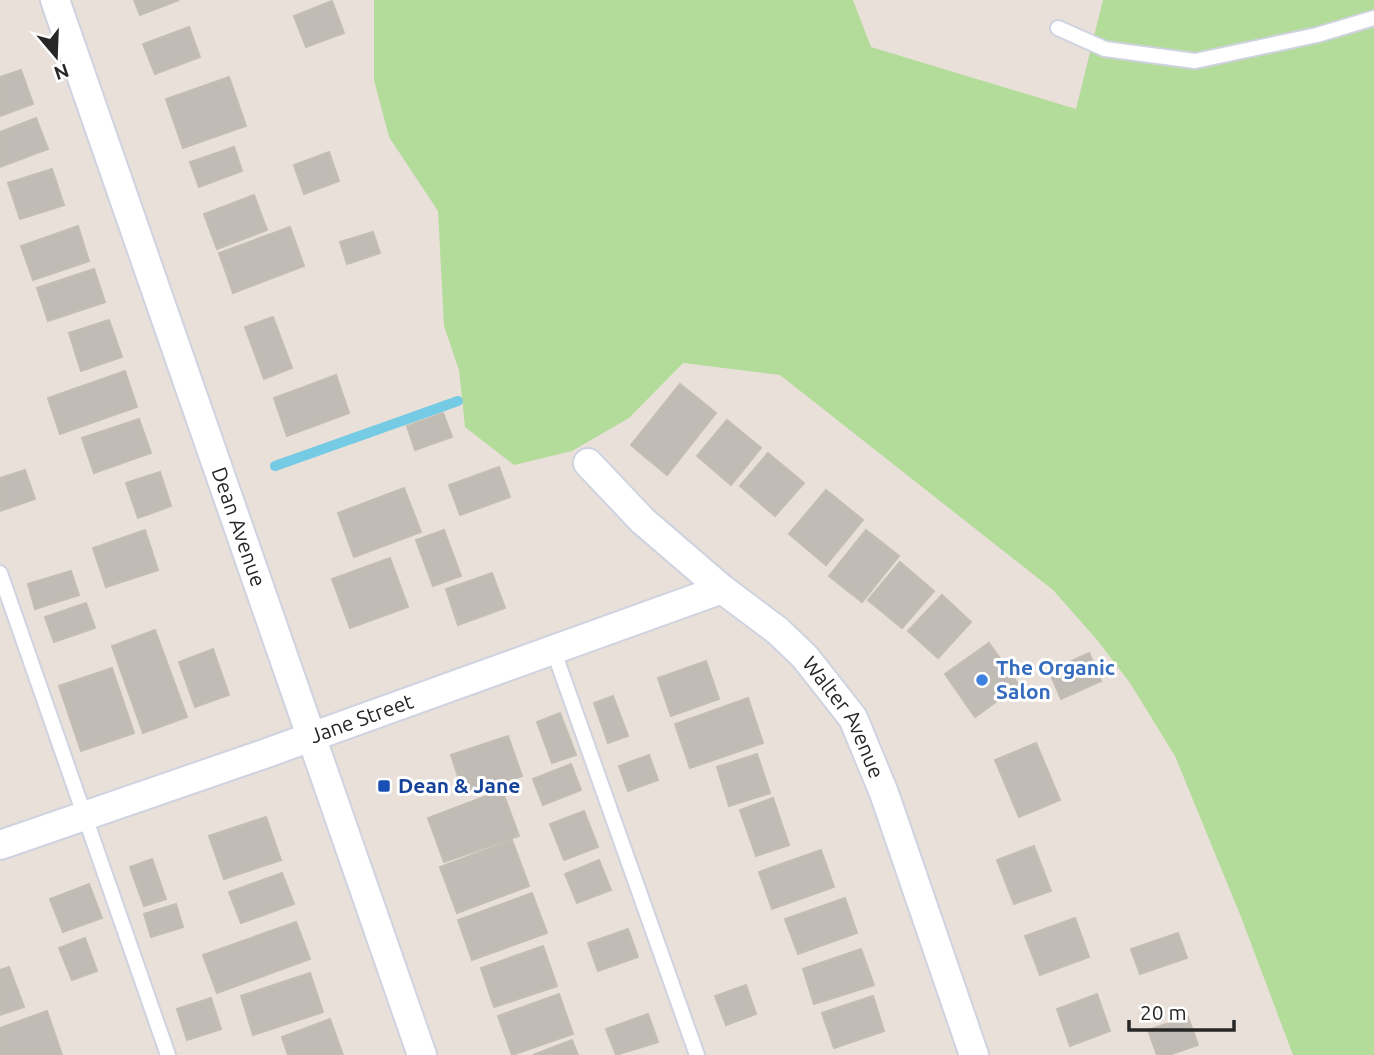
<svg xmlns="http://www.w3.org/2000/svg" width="1374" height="1055" font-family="Ubuntu,sans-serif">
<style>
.green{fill:#b3db9a}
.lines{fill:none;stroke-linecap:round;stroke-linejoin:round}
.stream{stroke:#74cbe3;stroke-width:10}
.building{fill:#c1bbb6;stroke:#c3bdb4;stroke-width:2}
.lane-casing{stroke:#cfd3df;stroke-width:18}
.street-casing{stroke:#cfd3df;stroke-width:32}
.lane{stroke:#fff;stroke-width:14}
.street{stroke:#fff;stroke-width:28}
.shop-dot{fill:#3f7fe0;stroke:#fff;stroke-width:2.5}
.transit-dot{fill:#1a4fb4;stroke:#fff;stroke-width:2.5}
.labels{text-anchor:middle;stroke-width:6;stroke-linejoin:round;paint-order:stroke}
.street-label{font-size:21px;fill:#272727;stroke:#fff}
.shop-label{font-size:21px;font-weight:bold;fill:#366cbe;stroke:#fff;text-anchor:start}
.transit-label{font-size:21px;font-weight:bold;fill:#164399;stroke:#fff;text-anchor:start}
</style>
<rect width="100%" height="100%" fill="#e9e1d9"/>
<path class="green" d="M374 0H853L871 47 1076 109 1103 0H1374V1055H1293L1241 917 1175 756 1130 683 1098 641 1053 590 780 375 683 363 629 418 572 451 514 465 465 427 459 370 444 326 438 211 389 137 374 80Z"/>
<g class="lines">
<path class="stream" d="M275 466 458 401"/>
</g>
<g class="building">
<path d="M134 0H179L140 15Z"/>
<path d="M332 1 344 33 306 47 294 16Z"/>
<path d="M189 27 200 57 155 74 143 44Z"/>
<path d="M21 70 33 104 0 116V77Z"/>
<path d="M229 77 246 126 183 148 166 99Z"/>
<path d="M36 118 48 149 0 167V132Z"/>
<path d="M234 147 242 171 199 187 190 162Z"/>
<path d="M329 152 339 181 304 194 294 165Z"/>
<path d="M52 169 64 205 20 219 8 183Z"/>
<path d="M254 195 267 230 217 249 204 214Z"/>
<path d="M78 226 89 261 33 280 21 246Z"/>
<path d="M290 227 304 266 233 293 219 253Z"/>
<path d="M373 232 380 253 347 264 340 242Z"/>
<path d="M94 269 105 302 48 321 37 288Z"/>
<path d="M273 317 292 368 264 379 245 327Z"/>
<path d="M109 320 122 357 81 371 69 333Z"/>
<path d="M125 371 137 407 60 434 48 398Z"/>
<path d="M336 375 349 413 287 436 274 398Z"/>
<path d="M680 384 716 413 667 475 631 445Z"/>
<path d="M443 413 452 437 415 450 407 426Z"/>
<path d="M139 419 151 453 94 473 82 438Z"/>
<path d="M727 420 761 448 731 485 697 456Z"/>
<path d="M768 453 804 483 775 516 740 486Z"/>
<path d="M499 467 510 497 460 515 449 485Z"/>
<path d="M25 470 35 499 0 511V478Z"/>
<path d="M160 472 171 506 138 518 126 483Z"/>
<path d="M404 488 421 532 354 557 338 513Z"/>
<path d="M826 490 863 520 826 565 789 534Z"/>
<path d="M145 530 158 570 106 587 93 548Z"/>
<path d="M444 530 461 576 433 586 416 540Z"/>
<path d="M866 530 899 556 862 602 829 576Z"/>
<path d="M390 558 408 607 350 628 332 579Z"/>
<path d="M900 562 934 591 902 628 868 600Z"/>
<path d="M71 571 79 595 35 609 28 584Z"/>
<path d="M492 573 505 608 458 625 446 589Z"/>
<path d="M942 595 971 622 938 658 908 631Z"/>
<path d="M86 603 95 628 54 642 45 617Z"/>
<path d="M155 630 187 717 143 733 112 646Z"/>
<path d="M989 643 1019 685 975 717 945 674Z"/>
<path d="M213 649 229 695 195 707 179 662Z"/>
<path d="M1089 653 1101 681 1061 699 1049 671Z"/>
<path d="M706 661 719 699 671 716 658 678Z"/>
<path d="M112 668 134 733 81 751 59 686Z"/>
<path d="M613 696 628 736 608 743 594 703Z"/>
<path d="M748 698 763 743 690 768 675 724Z"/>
<path d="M560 713 576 755 552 763 537 722Z"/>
<path d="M508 736 522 776 464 795 451 755Z"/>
<path d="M1036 743 1060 800 1019 817 995 760Z"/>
<path d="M757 754 770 793 729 806 717 767Z"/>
<path d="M649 755 658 780 628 791 619 766Z"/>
<path d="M571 764 581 790 543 805 533 779Z"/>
<path d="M502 790 519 836 444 862 428 818Z"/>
<path d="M773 798 789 845 756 856 740 810Z"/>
<path d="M584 811 598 847 564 860 550 824Z"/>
<path d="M266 817 281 860 224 879 209 836Z"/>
<path d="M512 840 529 886 457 913 440 867Z"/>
<path d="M1034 846 1051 891 1014 904 997 860Z"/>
<path d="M821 850 834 887 772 909 759 872Z"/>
<path d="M152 859 166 899 144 906 130 867Z"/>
<path d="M599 860 611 890 577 903 565 874Z"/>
<path d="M282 873 294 904 241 923 229 892Z"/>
<path d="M89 884 102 918 63 932 50 899Z"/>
<path d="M532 893 547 933 472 960 458 920Z"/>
<path d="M845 898 857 933 798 954 785 919Z"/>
<path d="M176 904 183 927 151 937 144 914Z"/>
<path d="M1075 918 1089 957 1040 975 1025 936Z"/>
<path d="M296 922 310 959 217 993 203 955Z"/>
<path d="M628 929 638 957 598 971 588 943Z"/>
<path d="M1178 933 1187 958 1140 974 1131 949Z"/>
<path d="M85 938 97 971 72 980 59 948Z"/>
<path d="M543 946 557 986 494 1007 481 968Z"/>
<path d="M861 949 874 985 814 1004 803 969Z"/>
<path d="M9 967 24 1007 0 1015V970Z"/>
<path d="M310 973 323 1012 253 1035 241 996Z"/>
<path d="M746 985 756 1014 726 1025 715 996Z"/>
<path d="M559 994 573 1034 512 1055 498 1016Z"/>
<path d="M1097 994 1110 1031 1070 1046 1057 1009Z"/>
<path d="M873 996 884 1031 834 1048 822 1013Z"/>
<path d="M211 998 221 1029 187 1040 177 1009Z"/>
<path d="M47 1011 62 1055H0V1028Z"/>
<path d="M648 1014 658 1042 616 1055 606 1029Z"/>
<path d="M1188 1017 1198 1045 1169 1055H1157L1148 1030Z"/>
<path d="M330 1019 343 1055H288L282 1037Z"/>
<path d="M572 1040 578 1055H533Z"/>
</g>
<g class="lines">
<defs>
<g id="lane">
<path d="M1058 28 1105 49 1195 61 1317 35 1374 18"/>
<path d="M0 573 168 1055"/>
<path d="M553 649 697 1055"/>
</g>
<g id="street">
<path id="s1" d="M55 0 422 1055"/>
<path id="s2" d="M588 463 643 521 722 589 778 631 805 657 853 718 884 793 974 1055"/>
<path id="s3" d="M0 845 264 754 722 589"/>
</g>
</defs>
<use href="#lane" class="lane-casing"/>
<use href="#street" class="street-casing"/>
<use href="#lane" class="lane"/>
<use href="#street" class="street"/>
</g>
<circle class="shop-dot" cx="982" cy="680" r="7"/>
<rect class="transit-dot" x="377" y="779" width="14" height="14" rx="3.5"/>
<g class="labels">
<g class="street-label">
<text dy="7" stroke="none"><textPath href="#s1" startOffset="558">Dean Avenue</textPath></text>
<text dy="7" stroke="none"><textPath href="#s3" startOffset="383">Jane Street</textPath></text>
<text dy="7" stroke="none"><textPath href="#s2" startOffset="364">Walter Avenue</textPath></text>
</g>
<g class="shop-label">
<text x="996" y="675">The Organic<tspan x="996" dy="24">Salon</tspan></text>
</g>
<g class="transit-label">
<text x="398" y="793">Dean &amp; Jane</text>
</g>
</g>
<g transform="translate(56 56) rotate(161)" stroke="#ffffff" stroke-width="5" paint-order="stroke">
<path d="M0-5L12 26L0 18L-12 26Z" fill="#272727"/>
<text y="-10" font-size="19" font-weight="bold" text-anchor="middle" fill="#272727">N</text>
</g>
<path d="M1129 1020v10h105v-10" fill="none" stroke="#272727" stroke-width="3.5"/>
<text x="1140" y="1020" font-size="21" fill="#272727" stroke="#ffffff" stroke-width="5" paint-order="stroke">20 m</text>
</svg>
